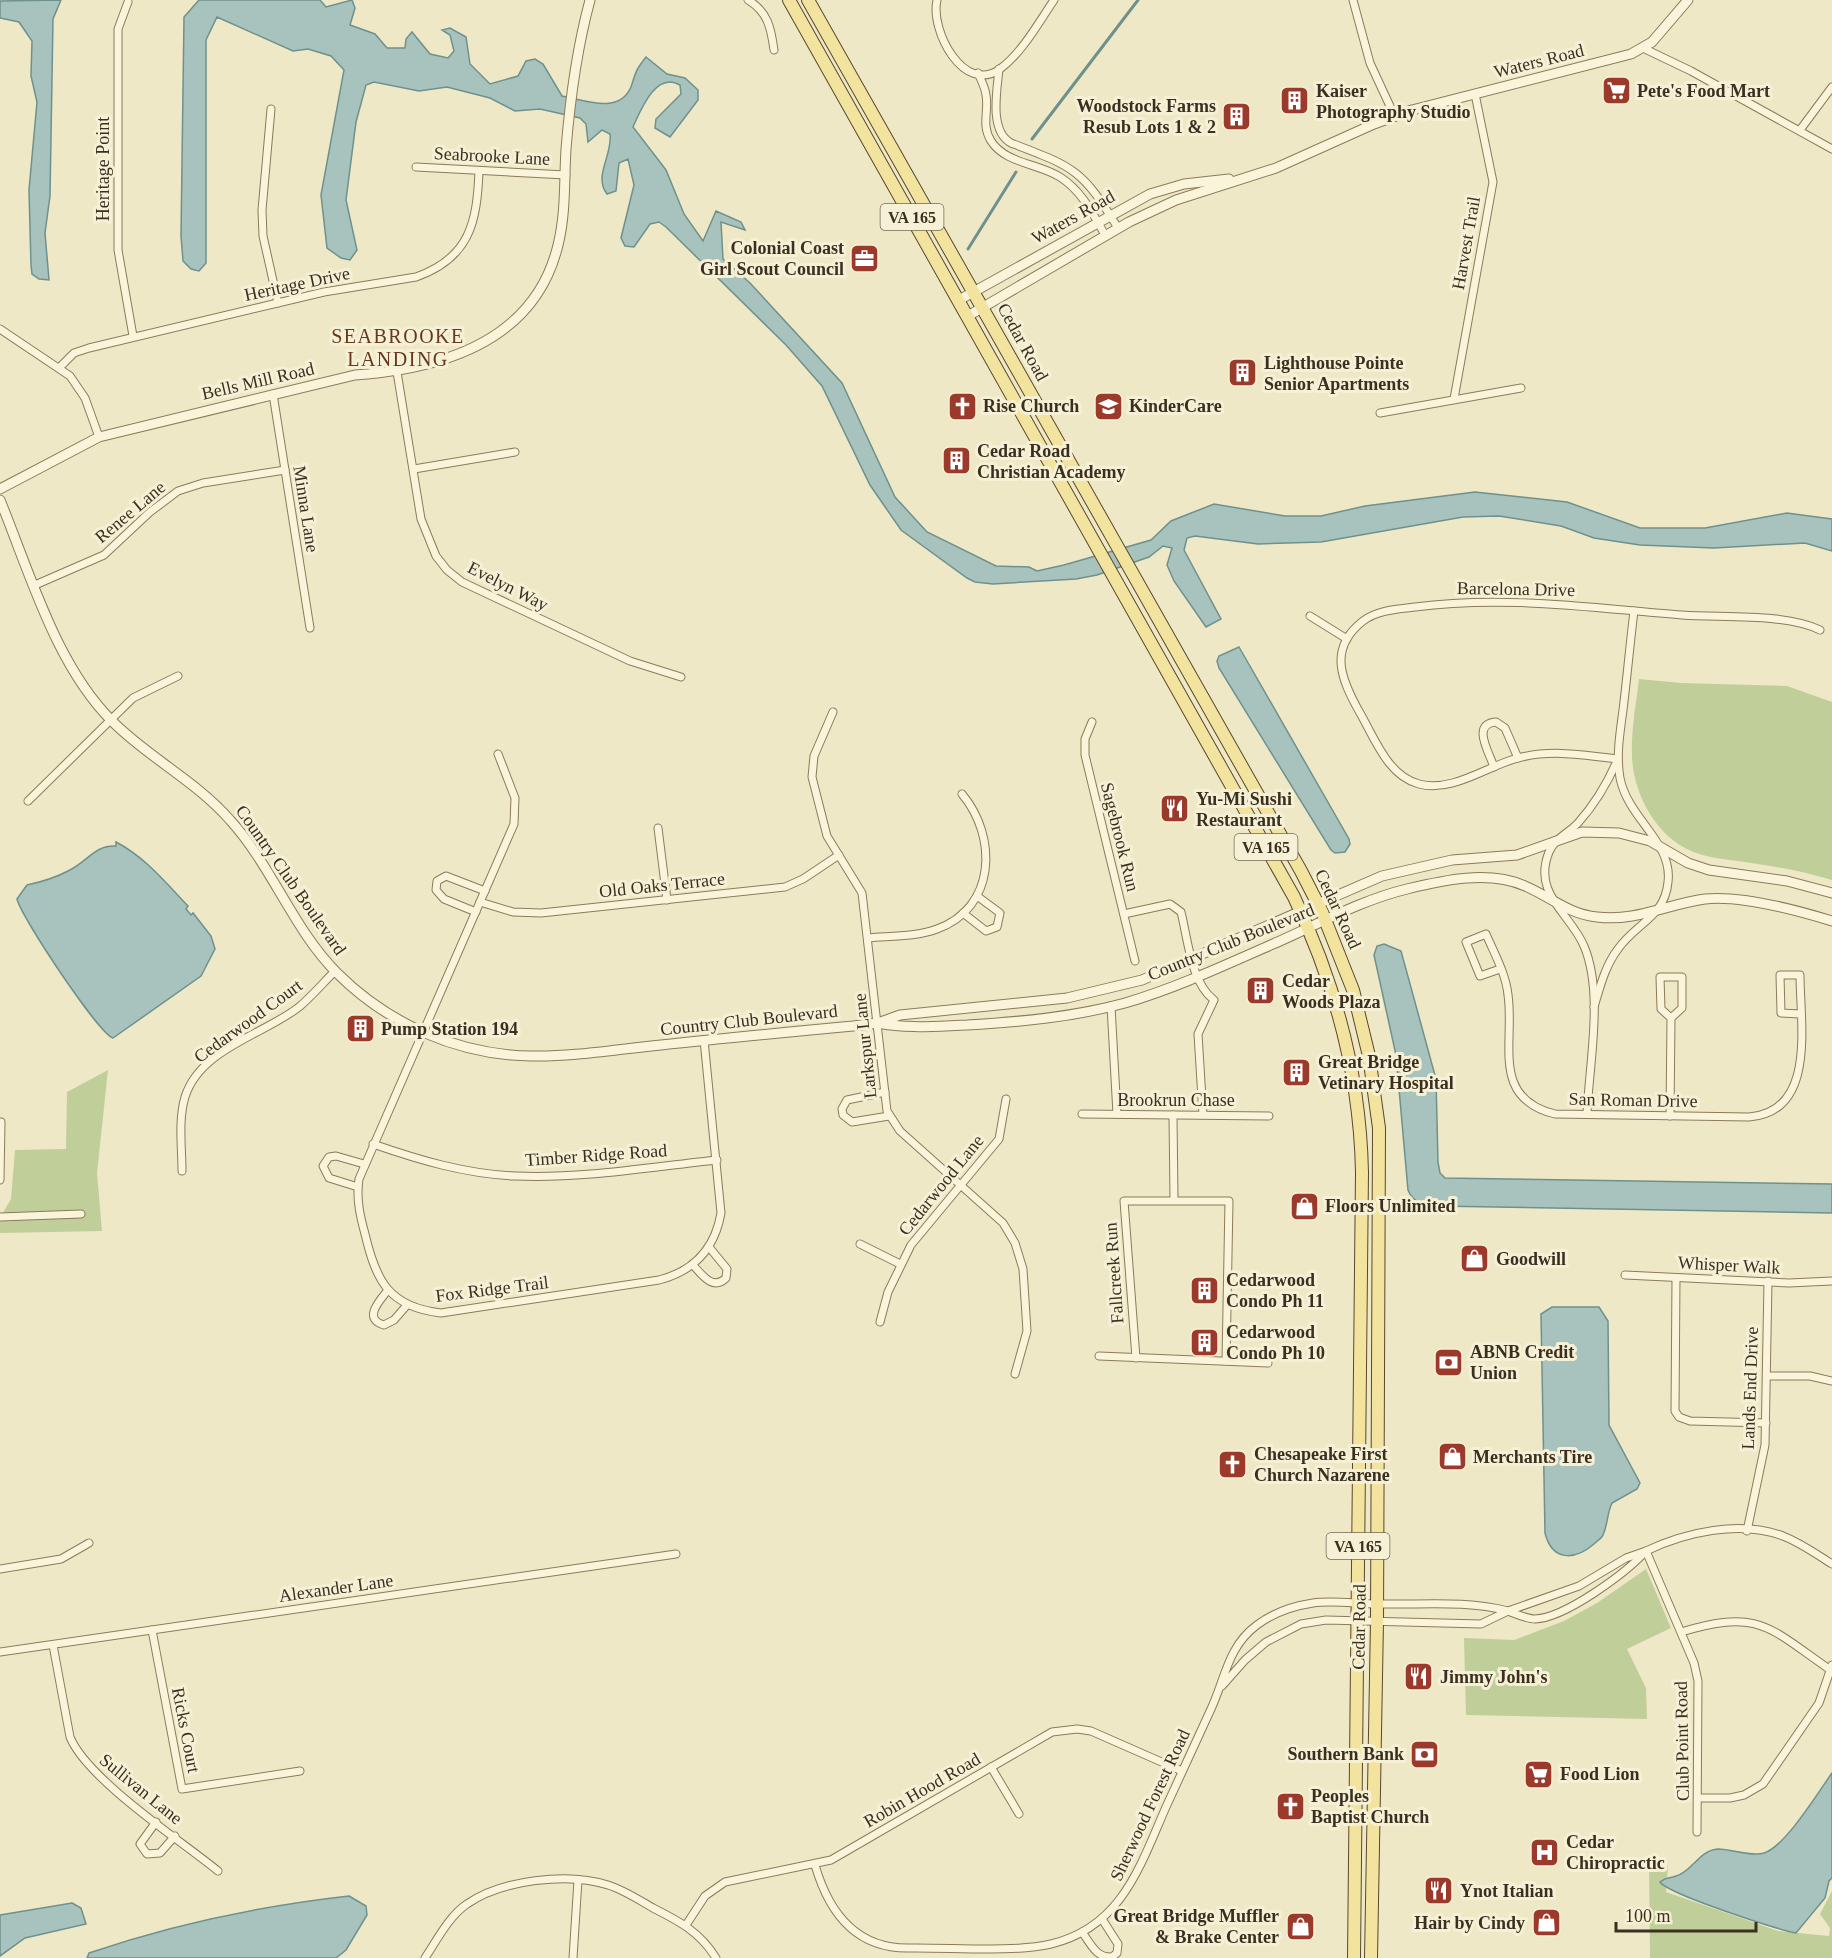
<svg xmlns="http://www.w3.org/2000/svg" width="1832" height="1958" font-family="'Times New Roman',serif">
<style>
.green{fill:#c0ce9a}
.water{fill:#a8c3be;stroke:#6e918d;stroke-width:1.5}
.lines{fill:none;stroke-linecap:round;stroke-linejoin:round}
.stream{stroke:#6e918d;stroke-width:3}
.minor-casing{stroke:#8b7b5b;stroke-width:9}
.tertiary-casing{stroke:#8b7b5b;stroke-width:11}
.primary-casing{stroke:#59482f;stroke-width:14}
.minor{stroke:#f9f4da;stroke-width:7}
.tertiary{stroke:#f9f4da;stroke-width:9}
.primary{stroke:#f2e39e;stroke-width:12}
.labels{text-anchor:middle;stroke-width:6;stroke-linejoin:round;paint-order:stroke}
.shield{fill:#f6f1d6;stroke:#736a56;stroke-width:1.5}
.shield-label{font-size:16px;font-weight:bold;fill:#3b301f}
.street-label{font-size:18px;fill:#3b301f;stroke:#f6f1d6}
.poi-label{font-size:18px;font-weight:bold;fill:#3b301f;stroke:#f6f1d6;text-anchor:start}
.neighbourhood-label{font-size:20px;letter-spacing:1.5px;fill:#68381e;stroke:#f6f1d6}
</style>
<rect width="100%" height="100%" fill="#efe8c6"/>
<g class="green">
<path d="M1639 679 1681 683 1787 686 1832 702V880C1805 872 1779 867 1751 863 1729 859 1705 859 1685 848 1653 831 1633 791 1632 756 1631 731 1636 704 1639 679Z"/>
<path d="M108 1070 97 1173 102 1231 0 1233V1218L11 1199 15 1150 66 1149 67 1092Z"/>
<path d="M1646 1569 1671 1628 1627 1649 1646 1688 1647 1719 1466 1715 1464 1638 1514 1640 1564 1621 1597 1603Z"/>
<path d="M1649 1862 1668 1866 1666 1892 1778 1931 1829 1936 1830 1928 1820 1914 1832 1891V1958H1650Z"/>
</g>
<g class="water">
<path d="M61 0 53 19 50 196 45 233 49 280 39 279 32 274 31 265 29 190 37 102 31 76 32 41 19 22 0 18V1Z"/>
<path d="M199 0H320L326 7 352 0 355 8 350 25 375 34 387 48H405L406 39 412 32 430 54 448 58 454 51 450 35 442 30 450 28 466 37 470 64 490 84 518 76 526 61 535 59 543 64 562 96C584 100 619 115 631 87 636 72 635 71 646 57L667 74 685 78 698 90V100L670 137 655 128 656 119 681 94 680 85C656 71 641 109 633 127L666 170 684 214 703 241 716 211 741 222 745 230 721 222 723 259 750 283 842 383 895 497 927 532 996 566 1029 567 1037 571 1064 565 1151 540 1171 521 1214 504 1285 516H1321L1365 506 1475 492 1567 502 1640 528H1705L1787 513 1832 519V551L1805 543 1714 548 1640 545 1594 538 1561 526 1499 516 1463 517 1321 542 1258 544 1195 536 1187 538 1184 550 1221 619 1206 627 1174 581 1167 565 1172 548 1163 546 1149 557 1097 575 1076 579 993 584 975 582 967 578 901 530 870 485 822 386 786 345 666 227 659 222 650 224 634 247 625 246 621 238 634 185 628 159 619 163 616 191 607 194C593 176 613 155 610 134L602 130 588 142 586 124 580 118 540 109 515 111 490 98 447 87 419 91 374 82 366 85 356 122 346 200 357 250 350 260 341 258 327 248 321 195 344 70 331 56 308 49 293 51 217 17 206 40V263L199 271 191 269 183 261 181 236 184 17Z"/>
<path d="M1239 647 1349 839 1350 844 1345 852 1335 853 1331 850 1219 668 1217 661 1219 656Z"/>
<path d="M116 842C145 857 166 883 188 906L186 909 191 915 193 913 211 936 215 949 201 976 113 1038C99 1034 21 917 17 899L27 885C41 882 55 878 68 871 89 861 94 845 116 846Z"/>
<path d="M1384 944 1401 951 1436 1079 1438 1162 1440 1173 1445 1178 1832 1184V1213L1436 1206C1423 1204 1413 1203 1408 1190L1396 1055 1374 955 1377 946Z"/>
<path d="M1552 1307H1599L1608 1321 1609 1425 1640 1483 1637 1489 1612 1503C1607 1513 1608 1524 1603 1535 1602 1538 1597 1541 1594 1544 1574 1561 1552 1561 1545 1533L1541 1314Z"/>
<path d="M1832 1773V1878L1829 1881 1825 1898 1796 1933C1776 1929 1668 1894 1660 1882 1667 1876 1669 1879 1676 1876 1692 1872 1699 1850 1718 1849 1732 1849 1751 1857 1764 1853 1785 1847 1819 1791 1832 1773Z"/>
<path d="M349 1896 366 1906 367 1915 346 1950 336 1958H87L89 1953C174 1924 260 1906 349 1896Z"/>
<path d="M72 1903 81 1908 86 1924 25 1938 0 1956V1915Z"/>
</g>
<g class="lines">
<g class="stream">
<path d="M1032 139 1138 0"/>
<path d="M968 249 1016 172"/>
</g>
<defs>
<g id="minor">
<path d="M748 0C768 12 771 28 774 50"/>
<path d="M937 0C930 31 964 95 1000 69 1022 53 1039 22 1054 0"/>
<path d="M1353 0 1370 63 1395 117"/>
<path d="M128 2 118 29V250L133 336"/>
<path d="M1643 48 1691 71 1832 149"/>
<path d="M999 69C997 91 989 131 1011 143 1074 167 1082 169 1118 228"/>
<path d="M978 73C981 80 985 87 986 95 989 111 981 125 991 141 1006 164 1038 163 1060 177 1082 191 1093 214 1105 235"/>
<path d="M271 109 262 210 263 236 278 303"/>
<path d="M1800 130 1832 87"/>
<path d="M416 167 566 175"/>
<path d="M0 329 70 376 85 398 99 437"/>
<path d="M60 367 74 353 89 348 324 292 416 277C470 258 477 222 479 171"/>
<path d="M397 372 421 519 436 556 447 570 462 582 630 661 681 677"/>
<path d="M273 394 310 628"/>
<path d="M1454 399 1493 182 1475 94"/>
<path d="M1380 413 1521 388"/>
<path d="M414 469 515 452"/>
<path d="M35 585 104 555 150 512 178 491 203 483 285 470"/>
<path d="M1310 616 1347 639"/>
<path d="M833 712 814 756 812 777 827 836 862 893 887 1111 900 1131 1003 1223 1015 1243 1023 1269 1027 1331 1015 1374"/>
<path d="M1092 722 1085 739V755L1135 961"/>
<path d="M498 754 515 798 514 824 359 1179C356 1198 360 1216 365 1234 376 1281 389 1307 441 1313L659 1280C694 1271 715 1248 721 1213L704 1040"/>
<path d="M1617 759C1584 755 1551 749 1518 758 1487 766 1452 793 1419 784 1388 776 1375 739 1360 713 1342 681 1327 649 1363 621 1377 610 1398 609 1415 607 1504 595 1592 608 1682 615 1722 618 1785 613 1820 630"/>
<path d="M1494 767C1489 752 1471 724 1496 722L1505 728 1518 758"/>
<path d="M28 801 133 698 178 676"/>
<path d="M658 828 667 900"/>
<path d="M480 902 513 912 541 913 785 887 803 879 839 855"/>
<path d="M476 912 444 899 436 890 437 881 446 876 485 891"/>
<path d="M963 913 986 931 997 927 1000 913 977 896"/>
<path d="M1124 914 1170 904 1181 912C1188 940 1191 983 1214 1000L1198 1034 1203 1115"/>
<path d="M868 938C890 936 916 937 937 929 996 908 998 837 962 794"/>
<path d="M1500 969 1480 976 1466 942 1486 934C1494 953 1506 974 1508 995 1515 1042 1490 1098 1555 1114L1749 1117C1817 1112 1800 1023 1800 975H1780L1781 1013 1800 1014"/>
<path d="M1111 1006 1117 1114"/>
<path d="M1594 1007C1600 987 1605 966 1618 949 1636 923 1665 917 1668 882 1673 842 1628 819 1620 778 1616 755 1620 733 1623 710 1627 677 1630 644 1634 611"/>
<path d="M885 1092 847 1100 842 1109 843 1115 852 1122 889 1116"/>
<path d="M1082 1114 1269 1116"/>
<path d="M1587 1114C1589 1064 1604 993 1584 946 1570 913 1532 894 1549 852 1555 838 1569 833 1578 823 1595 804 1607 784 1617 761"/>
<path d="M1173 1115 1174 1200"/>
<path d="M1670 1116 1671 1018 1682 1008V977H1660L1661 1009 1671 1018"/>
<path d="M373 1144C419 1160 466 1174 515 1176 582 1179 650 1167 717 1160"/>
<path d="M182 1171C182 1148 178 1120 185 1097 200 1049 263 1035 299 1007 312 996 323 983 335 971"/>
<path d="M0 1180 1 1122"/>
<path d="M358 1187 329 1178 323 1166 329 1157 336 1156 364 1164"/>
<path d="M0 1217 81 1214"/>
<path d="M860 1244 900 1264"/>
<path d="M693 1265C702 1275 713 1291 726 1278L727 1269 709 1247"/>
<path d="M1625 1275 1789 1283 1832 1281"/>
<path d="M1676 1278 1675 1411 1679 1417 1690 1421 1766 1423"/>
<path d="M388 1290C380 1300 362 1319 384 1325L394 1320 407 1305"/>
<path d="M880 1322 888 1292 911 1245 999 1139 1006 1099"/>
<path d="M1099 1356 1268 1363"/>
<path d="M1136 1358 1124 1201H1229L1226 1361"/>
<path d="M1768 1376H1810L1832 1381"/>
<path d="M1747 1531 1765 1445 1768 1281"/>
<path d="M1646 1551C1626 1573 1565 1618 1535 1619 1527 1619 1516 1614 1508 1611L1579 1586 1626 1558Z"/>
<path d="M0 1569 61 1559 89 1543"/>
<path d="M152 1630 182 1789 300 1771"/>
<path d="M1681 1632C1759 1609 1767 1626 1829 1669"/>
<path d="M53 1645 70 1737C87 1779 180 1840 218 1871"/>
<path d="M0 1652 676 1554"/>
<path d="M991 1767 1019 1814"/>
<path d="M1699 1798H1730L1744 1795 1763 1784 1819 1703 1832 1665"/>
<path d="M156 1822 140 1844 147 1854 160 1853 175 1836"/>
<path d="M1697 1832 1698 1681 1694 1663 1646 1551C1686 1532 1740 1520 1783 1536 1801 1543 1816 1554 1832 1564"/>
<path d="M815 1865C828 1910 854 1948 907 1948 949 1947 1012 1953 1051 1944 1122 1927 1140 1866 1166 1807 1181 1774 1196 1742 1211 1709 1225 1679 1228 1646 1257 1625 1273 1613 1293 1606 1313 1603 1334 1600 1357 1604 1378 1604 1422 1605 1466 1600 1508 1611L1481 1624 1326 1620 1301 1624 1266 1642 1245 1660 1222 1686"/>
<path d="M686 1925 705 1896 725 1882 831 1860 1052 1732 1077 1729 1091 1731 1182 1771"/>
<path d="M1082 1932C1091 1944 1096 1958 1112 1957L1117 1953 1118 1944 1102 1919"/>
<path d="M425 1958C437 1940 449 1916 467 1904 501 1880 568 1872 608 1885 624 1890 639 1900 653 1908 679 1921 700 1932 716 1958"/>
<path d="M573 1958 578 1880"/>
</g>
<g id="tertiary">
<path d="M959 300 1150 194 1184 184 1229 179"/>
<path d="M968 316 1129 222 1176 200 1276 168 1374 124 1412 110 1631 54 1652 42 1688 0"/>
<path d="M0 489 99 437 355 375C442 369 535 341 558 245 566 213 564 181 566 149 570 100 577 48 590 0"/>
<path d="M0 500C30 573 56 666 113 722 149 758 196 781 230 820 272 866 293 929 337 973 388 1024 458 1055 531 1056 574 1057 618 1049 661 1045 725 1038 789 1032 853 1026L878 1023 900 1015 1067 998 1142 980 1382 876 1452 860 1517 855 1582 832 1619 833 1650 841 1688 863 1709 870 1787 881 1832 893"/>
<path d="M878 1023C908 1029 937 1026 967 1025 1020 1022 1074 1017 1125 1003 1176 988 1225 965 1273 944 1317 925 1361 900 1407 889 1444 880 1489 870 1525 886 1551 897 1568 914 1597 917 1636 922 1667 904 1705 899 1742 895 1796 910 1832 921"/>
</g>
<g id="primary">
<path d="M789 0 1294 897C1336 985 1360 1074 1362 1172L1354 1958"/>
<path d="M808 0 1301 871 1322 912 1353 990 1369 1056 1379 1128 1377 1621 1371 1958"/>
</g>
</defs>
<use href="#minor" class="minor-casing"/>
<use href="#tertiary" class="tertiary-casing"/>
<use href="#primary" class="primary-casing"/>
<use href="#minor" class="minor"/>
<use href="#tertiary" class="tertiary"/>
<use href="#primary" class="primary"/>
</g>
<defs>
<symbol id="supermarket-square" viewBox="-11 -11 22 22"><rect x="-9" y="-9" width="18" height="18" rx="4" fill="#9b392a" stroke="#f6f1d6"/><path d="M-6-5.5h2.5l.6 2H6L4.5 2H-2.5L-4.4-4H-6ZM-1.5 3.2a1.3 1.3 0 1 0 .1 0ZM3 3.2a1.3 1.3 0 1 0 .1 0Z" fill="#fff"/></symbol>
<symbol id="building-square" viewBox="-11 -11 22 22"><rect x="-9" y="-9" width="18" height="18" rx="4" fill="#9b392a" stroke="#f6f1d6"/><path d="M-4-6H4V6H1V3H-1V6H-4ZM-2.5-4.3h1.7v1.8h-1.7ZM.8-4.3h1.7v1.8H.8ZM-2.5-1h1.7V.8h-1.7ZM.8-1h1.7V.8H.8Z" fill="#fff"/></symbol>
<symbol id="office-square" viewBox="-11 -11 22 22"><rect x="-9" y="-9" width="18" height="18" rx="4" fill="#9b392a" stroke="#f6f1d6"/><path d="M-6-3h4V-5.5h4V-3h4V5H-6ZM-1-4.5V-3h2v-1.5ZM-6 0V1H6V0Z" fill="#fff"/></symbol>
<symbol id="church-square" viewBox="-11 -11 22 22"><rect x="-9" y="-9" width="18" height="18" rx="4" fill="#9b392a" stroke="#f6f1d6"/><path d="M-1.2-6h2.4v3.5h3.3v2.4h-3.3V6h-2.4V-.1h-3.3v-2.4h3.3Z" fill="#fff"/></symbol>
<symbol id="school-square" viewBox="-11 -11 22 22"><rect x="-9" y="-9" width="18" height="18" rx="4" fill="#9b392a" stroke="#f6f1d6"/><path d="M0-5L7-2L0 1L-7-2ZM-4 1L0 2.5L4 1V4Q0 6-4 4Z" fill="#fff"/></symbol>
<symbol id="restaurant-square" viewBox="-11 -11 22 22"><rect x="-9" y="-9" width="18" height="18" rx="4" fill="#9b392a" stroke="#f6f1d6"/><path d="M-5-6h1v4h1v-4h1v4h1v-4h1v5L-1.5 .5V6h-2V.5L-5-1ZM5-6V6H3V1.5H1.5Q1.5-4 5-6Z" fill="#fff"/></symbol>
<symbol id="shop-square" viewBox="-11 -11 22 22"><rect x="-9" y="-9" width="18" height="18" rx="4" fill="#9b392a" stroke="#f6f1d6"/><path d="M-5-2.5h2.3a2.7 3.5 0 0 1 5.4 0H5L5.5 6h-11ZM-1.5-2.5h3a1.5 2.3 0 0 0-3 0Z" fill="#fff"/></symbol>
<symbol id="bank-square" viewBox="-11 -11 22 22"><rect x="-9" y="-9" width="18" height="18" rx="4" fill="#9b392a" stroke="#f6f1d6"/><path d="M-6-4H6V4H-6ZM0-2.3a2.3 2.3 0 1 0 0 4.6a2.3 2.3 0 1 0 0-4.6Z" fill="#fff"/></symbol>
<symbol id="hospital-square" viewBox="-11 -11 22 22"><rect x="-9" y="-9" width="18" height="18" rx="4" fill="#9b392a" stroke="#f6f1d6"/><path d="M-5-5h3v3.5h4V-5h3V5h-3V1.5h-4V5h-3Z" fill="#fff"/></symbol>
</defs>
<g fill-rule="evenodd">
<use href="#supermarket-square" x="1600" y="74" width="33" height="33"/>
<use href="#building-square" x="1278" y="84" width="33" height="33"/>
<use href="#building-square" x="1220" y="100" width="33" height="33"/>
<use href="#office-square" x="848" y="242" width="33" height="33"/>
<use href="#building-square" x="1226" y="356" width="33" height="33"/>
<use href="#church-square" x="946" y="390" width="33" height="33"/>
<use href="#school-square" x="1092" y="390" width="33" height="33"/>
<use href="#building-square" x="940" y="444" width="33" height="33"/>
<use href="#restaurant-square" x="1158" y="792" width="33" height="33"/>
<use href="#building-square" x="1244" y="974" width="33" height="33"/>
<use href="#building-square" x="344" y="1012" width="33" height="33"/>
<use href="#building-square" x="1280" y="1056" width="33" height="33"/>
<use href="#shop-square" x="1288" y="1190" width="33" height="33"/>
<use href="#shop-square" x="1458" y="1242" width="33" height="33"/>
<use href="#building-square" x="1188" y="1274" width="33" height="33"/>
<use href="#building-square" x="1188" y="1326" width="33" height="33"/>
<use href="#bank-square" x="1432" y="1346" width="33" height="33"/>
<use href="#shop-square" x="1436" y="1440" width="33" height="33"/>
<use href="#church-square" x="1216" y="1448" width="33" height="33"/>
<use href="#restaurant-square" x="1402" y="1660" width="33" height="33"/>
<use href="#bank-square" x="1408" y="1738" width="33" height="33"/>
<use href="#supermarket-square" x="1522" y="1758" width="33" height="33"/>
<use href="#church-square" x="1274" y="1790" width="33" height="33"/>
<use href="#hospital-square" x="1528" y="1836" width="33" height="33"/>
<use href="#restaurant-square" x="1422" y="1874" width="33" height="33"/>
<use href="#shop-square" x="1530" y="1906" width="33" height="33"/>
<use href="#shop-square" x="1284" y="1910" width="33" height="33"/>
</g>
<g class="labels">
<g class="shield">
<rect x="880.5" y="204" width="63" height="26" rx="4.5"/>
<rect x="1234.5" y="834" width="63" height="26" rx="4.5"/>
<rect x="1326.5" y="1533" width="63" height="26" rx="4.5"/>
</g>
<g class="shield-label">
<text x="912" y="223">VA 165</text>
<text x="1266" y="853">VA 165</text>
<text x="1358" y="1552">VA 165</text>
</g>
<g class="street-label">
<text transform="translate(1539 61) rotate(-14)" y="6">Waters Road</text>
<text transform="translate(492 156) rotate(3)" y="6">Seabrooke Lane</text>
<text transform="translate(103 169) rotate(-90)" y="6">Heritage Point</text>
<text transform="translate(1073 217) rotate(-29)" y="6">Waters Road</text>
<text transform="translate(1466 243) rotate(-80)" y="6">Harvest Trail</text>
<text transform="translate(297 284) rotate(-12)" y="6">Heritage Drive</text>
<text transform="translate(1023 342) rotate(61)" y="6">Cedar Road</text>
<text transform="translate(258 381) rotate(-13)" y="6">Bells Mill Road</text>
<text transform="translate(306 509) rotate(81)" y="6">Minna Lane</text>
<text transform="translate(130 512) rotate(-40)" y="6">Renee Lane</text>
<text transform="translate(508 586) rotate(27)" y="6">Evelyn Way</text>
<text transform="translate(1516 589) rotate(1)" y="6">Barcelona Drive</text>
<text transform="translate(1120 837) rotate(76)" y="6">Sagebrook Run</text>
<text transform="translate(291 880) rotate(55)" y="6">Country Club Boulevard</text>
<text transform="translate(662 885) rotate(-6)" y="6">Old Oaks Terrace</text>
<text transform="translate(1338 909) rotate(65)" y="6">Cedar Road</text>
<text transform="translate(1231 942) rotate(-22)" y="6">Country Club Boulevard</text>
<text transform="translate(749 1020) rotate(-6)" y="6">Country Club Boulevard</text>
<text transform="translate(248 1021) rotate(-36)" y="6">Cedarwood Court</text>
<text transform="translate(865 1046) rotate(-96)" y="6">Larkspur Lane</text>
<text x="1176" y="1106">Brookrun Chase</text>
<text transform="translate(1633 1100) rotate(1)" y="6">San Roman Drive</text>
<text transform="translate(596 1155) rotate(-4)" y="6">Timber Ridge Road</text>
<text transform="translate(941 1185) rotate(-51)" y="6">Cedarwood Lane</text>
<text transform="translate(1729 1265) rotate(3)" y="6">Whisper Walk</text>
<text transform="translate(1114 1273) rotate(-94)" y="6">Fallcreek Run</text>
<text transform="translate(492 1289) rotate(-7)" y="6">Fox Ridge Trail</text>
<text transform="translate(1750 1388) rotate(-88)" y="6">Lands End Drive</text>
<text transform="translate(336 1588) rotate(-8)" y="6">Alexander Lane</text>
<text transform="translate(1359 1627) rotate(-89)" y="6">Cedar Road</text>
<text transform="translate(186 1730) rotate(79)" y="6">Ricks Court</text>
<text transform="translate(1682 1741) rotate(-91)" y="6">Club Point Road</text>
<text transform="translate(141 1789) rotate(39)" y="6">Sullivan Lane</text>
<text transform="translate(922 1790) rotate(-30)" y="6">Robin Hood Road</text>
<text transform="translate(1150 1805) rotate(-65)" y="6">Sherwood Forest Road</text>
</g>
<g class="poi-label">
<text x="1316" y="97">Kaiser<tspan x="1316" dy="21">Photography Studio</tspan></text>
<text x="1637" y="97">Pete's Food Mart</text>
<text x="1216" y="112" text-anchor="end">Woodstock Farms<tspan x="1216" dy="21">Resub Lots 1 &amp; 2</tspan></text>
<text x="844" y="254" text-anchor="end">Colonial Coast<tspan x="844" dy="21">Girl Scout Council</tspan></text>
<text x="1264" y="369">Lighthouse Pointe<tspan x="1264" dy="21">Senior Apartments</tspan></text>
<text x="983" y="412">Rise Church</text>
<text x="1129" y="412">KinderCare</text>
<text x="977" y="457">Cedar Road<tspan x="977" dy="21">Christian Academy</tspan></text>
<text x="1196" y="805">Yu-Mi Sushi<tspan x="1196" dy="21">Restaurant</tspan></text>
<text x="1282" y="987">Cedar<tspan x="1282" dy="21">Woods Plaza</tspan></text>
<text x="381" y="1035">Pump Station 194</text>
<text x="1318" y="1068">Great Bridge<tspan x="1318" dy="21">Vetinary Hospital</tspan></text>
<text x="1325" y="1212">Floors Unlimited</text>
<text x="1496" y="1265">Goodwill</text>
<text x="1226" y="1286">Cedarwood<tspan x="1226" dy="21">Condo Ph 11</tspan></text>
<text x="1226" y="1338">Cedarwood<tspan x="1226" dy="21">Condo Ph 10</tspan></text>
<text x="1470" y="1358">ABNB Credit<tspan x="1470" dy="21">Union</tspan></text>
<text x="1254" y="1460">Chesapeake First<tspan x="1254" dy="21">Church Nazarene</tspan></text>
<text x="1473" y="1463">Merchants Tire</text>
<text x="1440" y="1683">Jimmy John's</text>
<text x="1404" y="1760" text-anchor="end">Southern Bank</text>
<text x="1560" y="1780">Food Lion</text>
<text x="1311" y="1802">Peoples<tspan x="1311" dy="21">Baptist Church</tspan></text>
<text x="1566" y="1848">Cedar<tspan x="1566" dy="21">Chiropractic</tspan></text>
<text x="1460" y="1897">Ynot Italian</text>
<text x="1279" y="1922" text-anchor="end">Great Bridge Muffler<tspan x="1279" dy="21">&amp; Brake Center</tspan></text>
<text x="1525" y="1929" text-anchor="end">Hair by Cindy</text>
</g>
<g class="neighbourhood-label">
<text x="398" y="343">SEABROOKE<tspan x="398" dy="23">LANDING</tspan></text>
</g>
</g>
<path d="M1616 1922v9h140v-9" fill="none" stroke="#3b301f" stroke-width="3"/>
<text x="1625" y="1922" font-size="18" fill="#3b301f" stroke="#f6f1d6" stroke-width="4.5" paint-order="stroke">100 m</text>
</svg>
